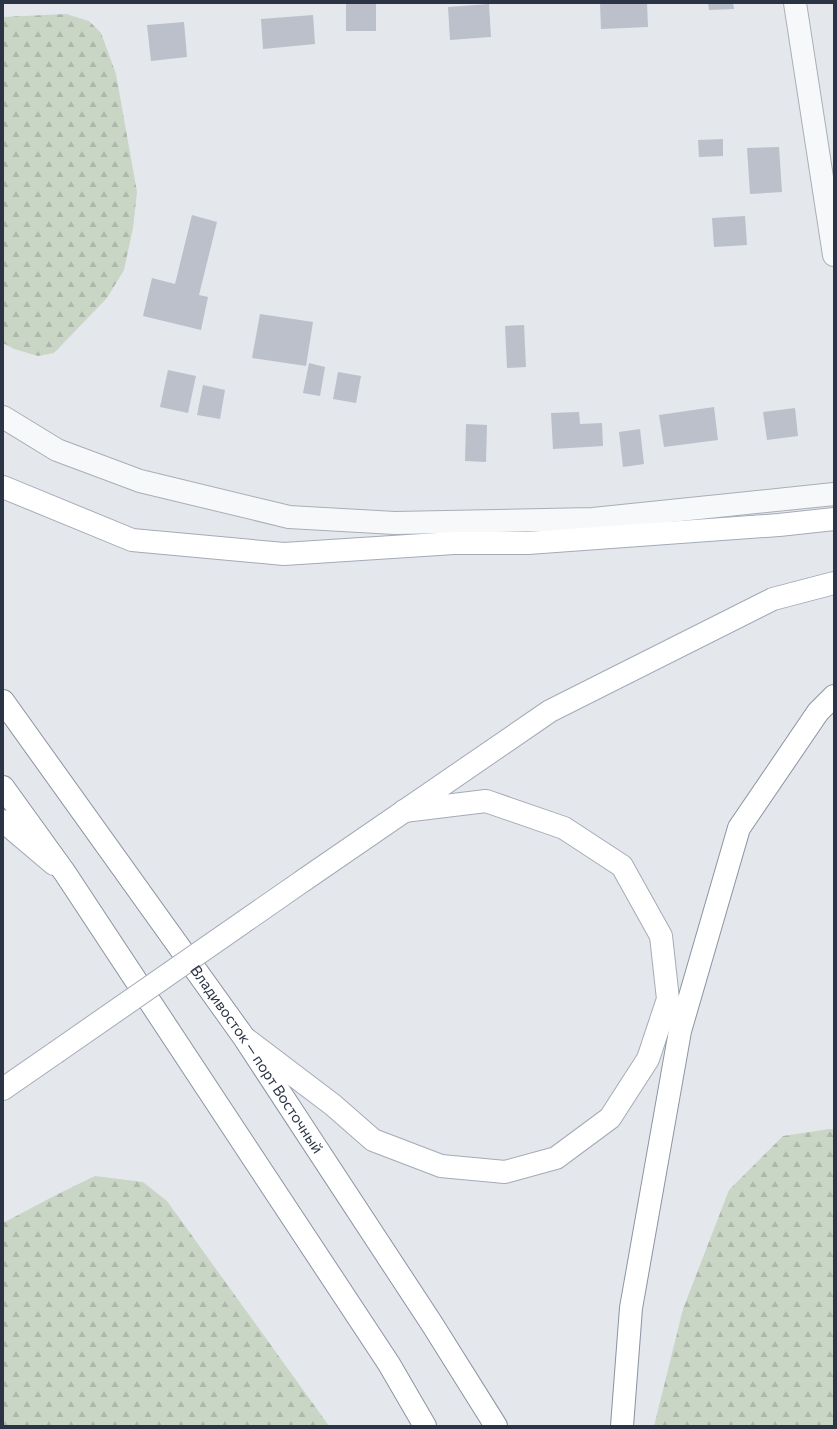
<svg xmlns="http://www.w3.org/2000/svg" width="837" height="1429" font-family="Commissioner,sans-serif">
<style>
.forest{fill:url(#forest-firs)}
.building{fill:#bbc0ca}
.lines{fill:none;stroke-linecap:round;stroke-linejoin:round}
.minor-casing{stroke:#a9aeb7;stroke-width:24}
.major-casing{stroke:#a3abb8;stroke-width:24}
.highway-casing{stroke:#8b94a3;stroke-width:24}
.minor{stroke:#f7f8fa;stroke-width:22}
.major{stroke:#fff;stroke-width:22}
.highway{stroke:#fff;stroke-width:22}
.major-bridge-casing{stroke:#a3abb8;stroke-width:24;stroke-linecap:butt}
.major-bridge{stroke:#fff;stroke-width:22}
.labels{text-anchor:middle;stroke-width:4;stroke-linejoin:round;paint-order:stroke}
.street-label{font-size:15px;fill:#2b3445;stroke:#f4f6f9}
</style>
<defs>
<pattern id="forest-firs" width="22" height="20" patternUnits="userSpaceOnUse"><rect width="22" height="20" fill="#c9d6c5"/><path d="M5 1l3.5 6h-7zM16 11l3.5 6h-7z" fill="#adb8ab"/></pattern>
</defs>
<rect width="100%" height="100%" fill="#e4e7ec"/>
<g class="forest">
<path d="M66 14 89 21 101 33 116 74 137 192 133 228 124 270 107 298 54 353 38 356 14 349 3 343V17Z"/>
<path d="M829 1129H834V1426H654L683 1309 729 1190 783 1136Z"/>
<path d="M95 1176 143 1182 167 1201 329 1426H3V1223L56 1195Z"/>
</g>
<g class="building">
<rect x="346" y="3" width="30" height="28"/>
<path d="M600 3H647L648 27 601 29Z"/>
<path d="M708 3H733L734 9 709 10Z"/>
<path d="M489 4 491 37 450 40 448 7Z"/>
<path d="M313 15 315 44 263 49 261 19Z"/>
<path d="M184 22 187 57 151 61 147 25Z"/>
<path d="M723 139V156L699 157 698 140Z"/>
<path d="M779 147 782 192 750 194 747 148Z"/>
<path d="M192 215 217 222 199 295 208 297 201 330 143 316 152 278 175 284Z"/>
<path d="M745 216 747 245 714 247 712 218Z"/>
<path d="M260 314 313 322 306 366 252 358Z"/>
<path d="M524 325 526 367 507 368 505 326Z"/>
<path d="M309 363 325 367 320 396 303 393Z"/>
<path d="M168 370 196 376 188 413 160 407Z"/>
<path d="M338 372 361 376 356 403 333 399Z"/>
<path d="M203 385 225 390 220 419 197 415Z"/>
<path d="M714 407 718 440 664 447 659 415Z"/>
<path d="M795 408 798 436 767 440 763 412Z"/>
<path d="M579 412 580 424 602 423 603 446 553 449 551 413Z"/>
<path d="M466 424 487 425 486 462 465 461Z"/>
<path d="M640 429 644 464 623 467 619 432Z"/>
</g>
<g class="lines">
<defs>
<g id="minor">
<path d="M795 3 834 255"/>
<path d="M3 417 57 450 140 481 289 517 395 523 593 519 834 494"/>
</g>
<g id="major">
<path d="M3 487 132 540 284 554 454 543H528L779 525 834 519"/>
<path d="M3 821 54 864"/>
<path d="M304 880 550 711 773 599 834 583"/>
<path d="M246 1039 333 1105 373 1140 441 1166 505 1172 556 1158 610 1118 648 1059 668 999 661 936 622 866 564 828 486 801 404 811"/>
<path d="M3 1089 55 1053"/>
</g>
<g id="highway">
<path id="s1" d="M3 701 243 1036 432 1324 496 1426"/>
<path d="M3 787 65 873 389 1364 425 1426"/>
<path d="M622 1426 631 1308 680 1031 739 828 818 712 834 696"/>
</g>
</defs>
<use href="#minor" class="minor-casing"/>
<use href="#major" class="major-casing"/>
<use href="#highway" class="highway-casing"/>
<use href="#minor" class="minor"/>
<use href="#major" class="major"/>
<use href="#highway" class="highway"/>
<defs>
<path id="major-bridge" d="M55 1053 304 880"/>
</defs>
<use href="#major-bridge" class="major-bridge-casing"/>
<use href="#major-bridge" class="major-bridge"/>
</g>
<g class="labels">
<g class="street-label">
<text dy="5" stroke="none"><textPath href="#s1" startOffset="439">Владивосток — порт Восточный</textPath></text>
</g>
</g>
<rect width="837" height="1429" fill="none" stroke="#2b3445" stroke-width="8"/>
</svg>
